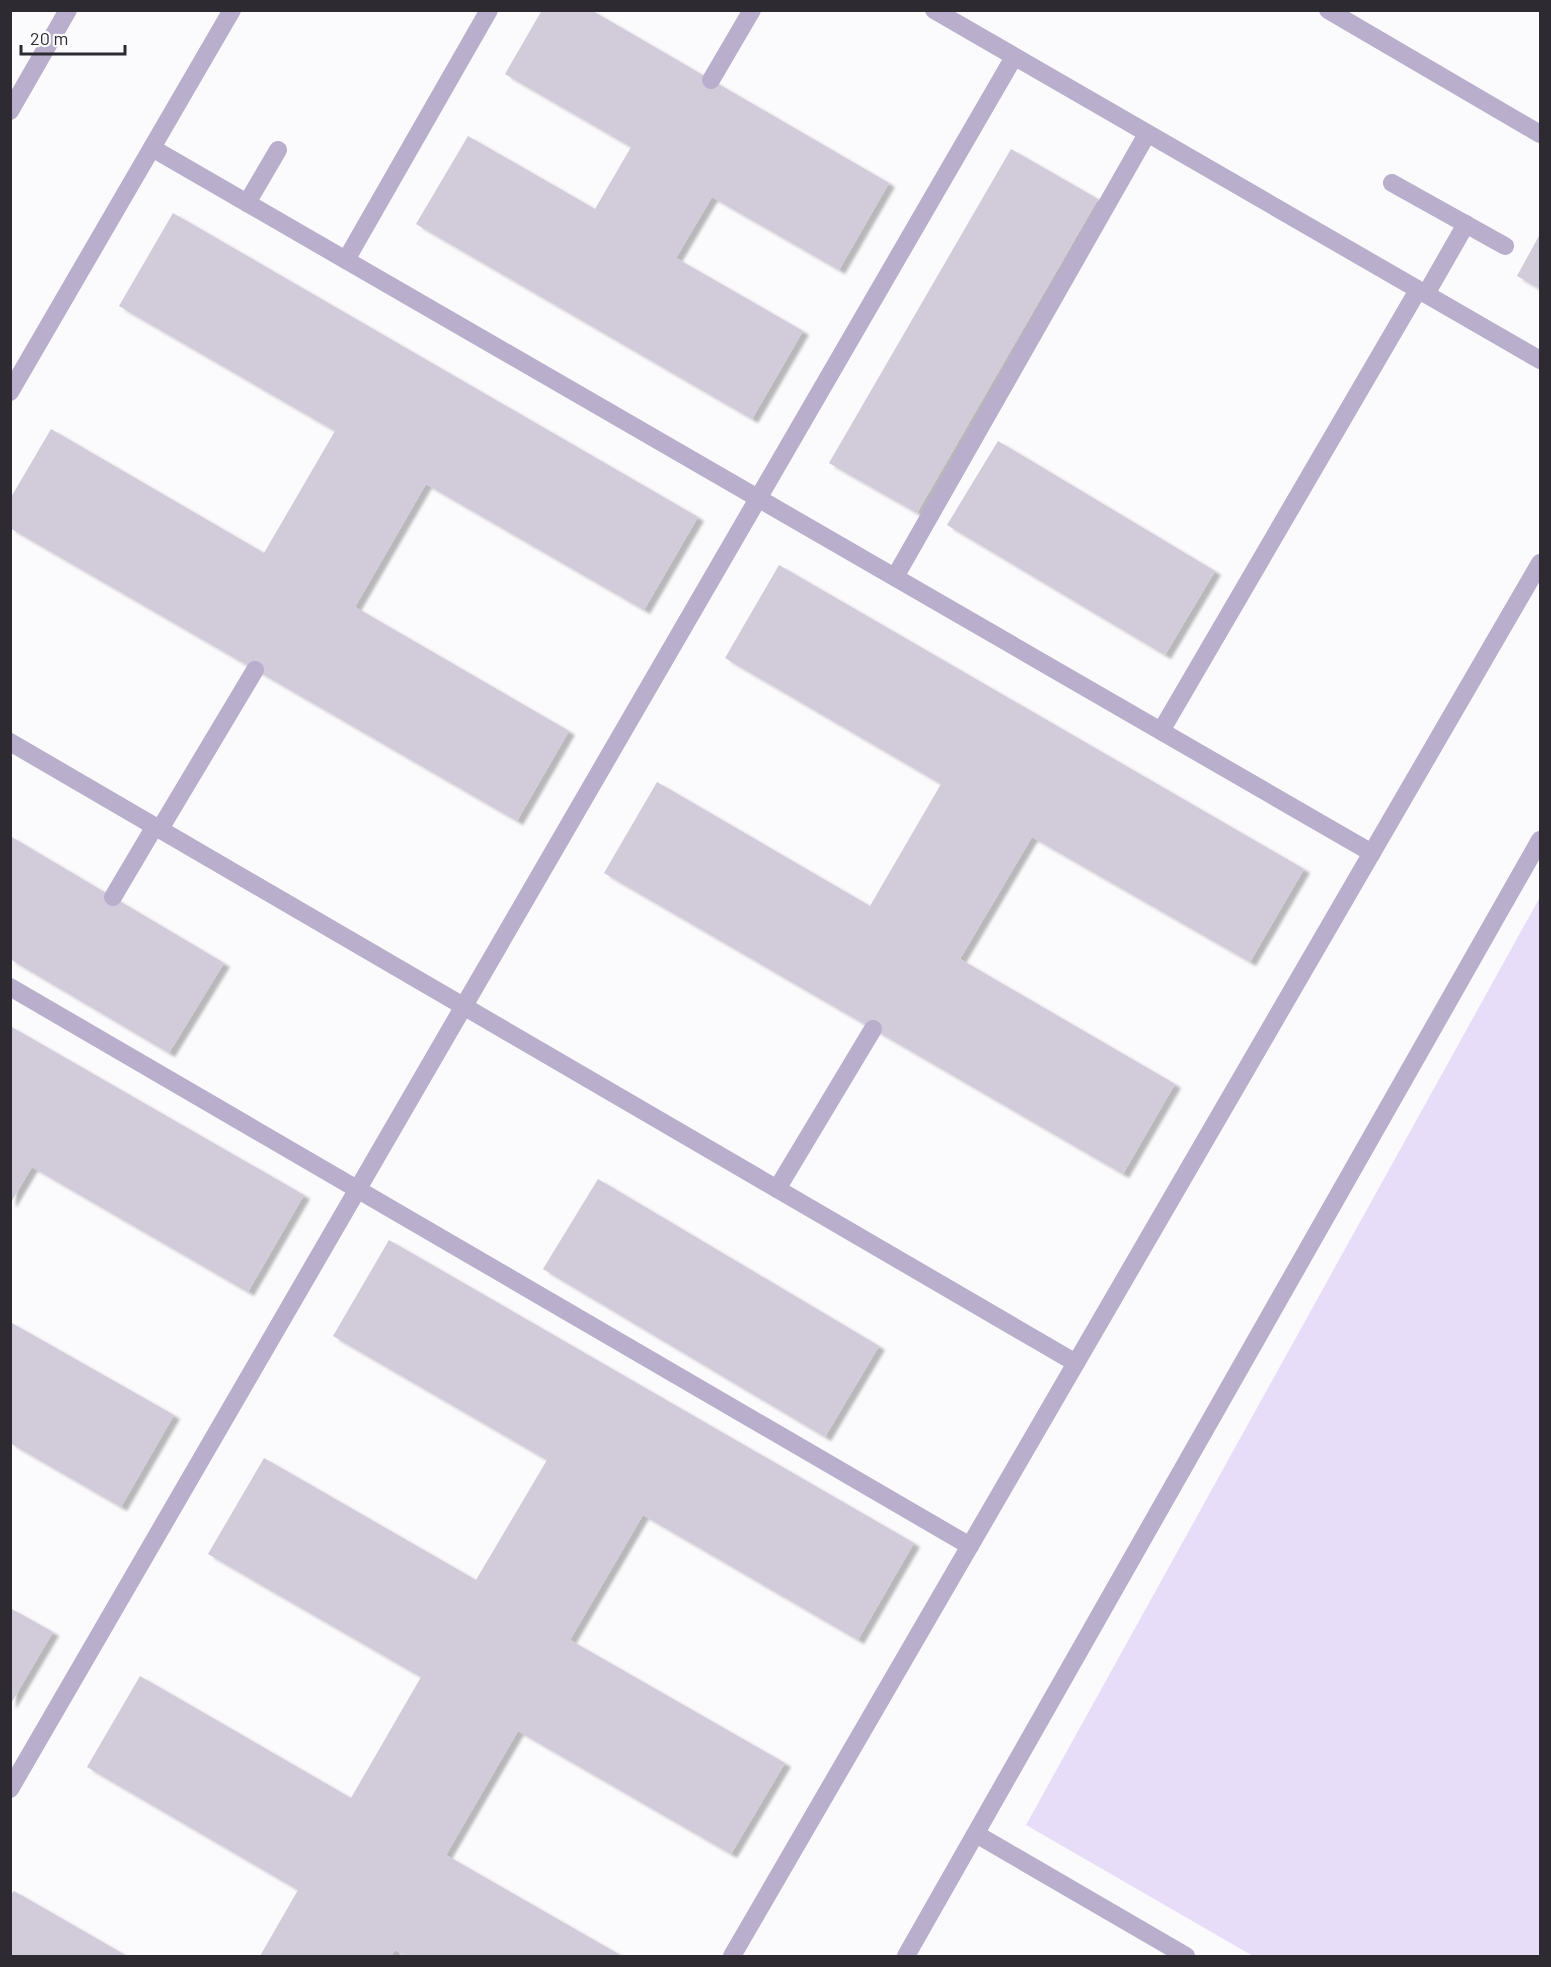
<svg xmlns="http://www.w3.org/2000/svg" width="1551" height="1967" font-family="Barlow,sans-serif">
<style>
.green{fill:#e7ddf9}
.building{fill:#d1cbda;filter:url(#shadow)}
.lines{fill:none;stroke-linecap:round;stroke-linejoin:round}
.minor{stroke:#b9aecc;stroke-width:18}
</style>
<defs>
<filter id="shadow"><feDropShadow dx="6" dy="4" stdDeviation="1.5" flood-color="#0004"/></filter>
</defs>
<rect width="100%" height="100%" fill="#fbfafd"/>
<path class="green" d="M1540 897V1956H1253L1026 1825Z"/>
<g class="building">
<path d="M542 10H591L889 183 839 270 712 197 676 258 803 331 752 419 416 224 468 136 595 209 631 147 505 74Z"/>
<path d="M1011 149 1098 199 917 513 829 463Z"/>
<path d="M173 213 698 517 644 610 426 484 355 607 569 731 517 821 10 528V499L51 429 264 553 335 431 119 306Z"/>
<path d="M1540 234V289L1517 276Z"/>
<path d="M998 441 1215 571 1165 655 947 525Z"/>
<path d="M779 565 1304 869 1250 962 1032 837 960 959 1175 1084 1123 1174 604 873 657 782 870 906 941 784 725 658Z"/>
<path d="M10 836 224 963 169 1053 10 959Z"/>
<path d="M10 1026 304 1195 248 1292 32 1167 10 1204Z"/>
<path d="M598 1179 879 1346 825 1437 543 1269Z"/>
<path d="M389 1240 914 1543 858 1640 643 1515 570 1640 785 1763 731 1854 518 1731 446 1855 622 1956H406L395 1950 391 1956H260L298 1890 87 1767 140 1676 351 1798 421 1677 208 1554 264 1458 476 1580 547 1460 333 1336Z"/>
<path d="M10 1322 174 1415 121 1507 10 1443Z"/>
<path d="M10 1608 53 1632 10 1705Z"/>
<path d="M14 1891 127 1956H10V1896Z"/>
</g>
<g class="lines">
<g class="minor">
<path d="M934 10 1540 360"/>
<path d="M1328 10 1540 134"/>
<path d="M711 80 752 10"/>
<path d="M10 111 68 10"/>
<path d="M152 148 1372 853"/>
<path d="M1392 183 1505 246"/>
<path d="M247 203 278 150"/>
<path d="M346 260 489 10"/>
<path d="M1426 294 1466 224"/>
<path d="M10 392 232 10"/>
<path d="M895 577 1147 134"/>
<path d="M1161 731 1418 290"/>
<path d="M10 742 1076 1363"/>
<path d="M160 829 255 670"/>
<path d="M113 897 155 826"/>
<path d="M10 987 970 1546"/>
<path d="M777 1189 873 1029"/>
<path d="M10 1789 1014 57"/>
<path d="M976 1834 1186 1956"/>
<path d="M732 1956 1540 563"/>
<path d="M906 1956 1540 840"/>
</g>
</g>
<rect width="1551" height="1967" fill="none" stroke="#2d2b31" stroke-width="24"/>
<path d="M21 45v9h104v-9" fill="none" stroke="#2d2b31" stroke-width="3"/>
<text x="30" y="45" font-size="18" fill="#2d2b31" stroke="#fbfafd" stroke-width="4.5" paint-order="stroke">20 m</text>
</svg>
